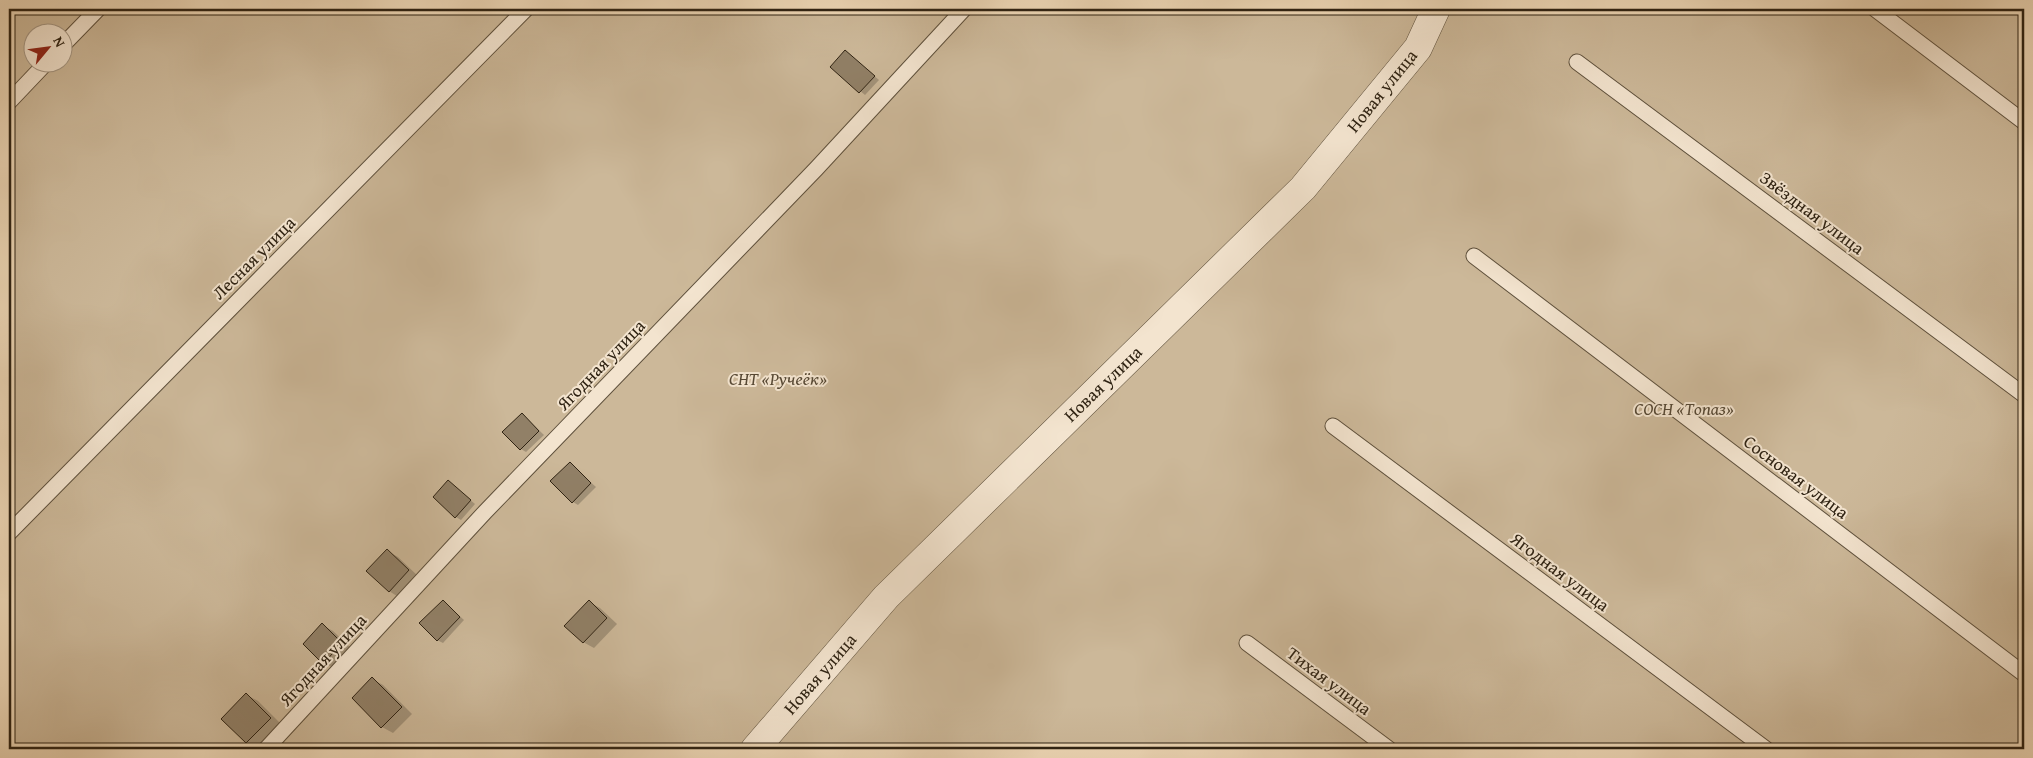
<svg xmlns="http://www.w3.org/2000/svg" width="2033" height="758" font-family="'Gentium Book Plus',serif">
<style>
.green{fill:#ccb899;stroke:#7e6e56;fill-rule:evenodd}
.shadow{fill:#0003}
.building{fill:#918067;stroke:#2f2313}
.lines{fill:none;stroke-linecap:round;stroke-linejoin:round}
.service-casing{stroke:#5e503c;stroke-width:17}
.minor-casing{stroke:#5e503c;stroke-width:29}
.service{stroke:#f3e4cf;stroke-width:15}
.minor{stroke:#f3e4cf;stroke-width:28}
.labels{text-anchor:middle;stroke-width:4;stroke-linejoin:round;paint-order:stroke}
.street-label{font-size:18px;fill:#2f2313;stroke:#f3e4cf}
.park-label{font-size:18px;font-style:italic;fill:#564834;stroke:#f3e4cf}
</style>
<rect width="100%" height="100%" fill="#ecd6b5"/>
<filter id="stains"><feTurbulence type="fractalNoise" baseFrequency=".004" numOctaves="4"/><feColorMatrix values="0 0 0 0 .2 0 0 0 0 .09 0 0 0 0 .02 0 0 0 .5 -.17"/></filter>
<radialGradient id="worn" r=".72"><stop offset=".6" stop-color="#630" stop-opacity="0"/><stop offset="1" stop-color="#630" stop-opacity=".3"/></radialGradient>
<path class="green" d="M9 9H2024V749H9ZM32 32H62V62H32Z"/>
<g class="shadow">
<path d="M845 51 879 80 865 95 831 67Z"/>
<path d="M522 414 544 435 526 452 521 449Z"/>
<path d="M570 464 596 487 578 505 573 502Z"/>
<path d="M449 482 475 504 461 520 456 517Z"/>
<path d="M387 551 398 557 419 577 400 598 389 591Z"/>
<path d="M443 601 464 620 443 643 437 640Z"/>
<path d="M589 602 600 608 617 624 594 648 583 642Z"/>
<path d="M322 625 333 631 353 650 335 669 324 663Z"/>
<path d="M372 679 383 685 412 714 393 733 382 727Z"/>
<path d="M247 695 258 701 281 724 257 748 246 742Z"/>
</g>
<g class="building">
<path d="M845 50 875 76 859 93 830 67Z"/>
<path d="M522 413 539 431 520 450 502 432Z"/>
<path d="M570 462 591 483 572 503 550 481Z"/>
<path d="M448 480 471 500 455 518 433 497Z"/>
<path d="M387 549 409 570 389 592 366 571Z"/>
<path d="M443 600 460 617 437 641 419 623Z"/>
<path d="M589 600 607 618 583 643 564 626Z"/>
<path d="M322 623 342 643 323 664 303 644Z"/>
<path d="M372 677 402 707 381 728 352 698Z"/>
<path d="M246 693 271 718 246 743 221 719Z"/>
</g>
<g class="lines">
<defs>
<g id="service">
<path d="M1875 9 2024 122"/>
<path d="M62 46 98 9"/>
<path d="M1577 62 2024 395"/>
<path d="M9 102 47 62"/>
<path d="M1474 256 2024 674"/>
<path d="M1333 426 1766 749"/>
<path d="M9 533 526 9"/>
<path d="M1247 643 1389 749"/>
<path d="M266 749 485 512 816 169 964 9"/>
</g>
<path id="minor" d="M755 749 886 597 1303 188 1418 48 1436 9"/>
</defs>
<use href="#service" class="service-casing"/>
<use href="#minor" class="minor-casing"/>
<use href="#service" class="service"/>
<use href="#minor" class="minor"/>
</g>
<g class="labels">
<g class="street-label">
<text transform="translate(1382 91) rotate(-51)" y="6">Новая улица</text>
<text transform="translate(1812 213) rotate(37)" y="6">Звёздная улица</text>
<text transform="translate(254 258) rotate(-45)" y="6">Лесная улица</text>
<text transform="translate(601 365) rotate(-46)" y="6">Ягодная улица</text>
<text transform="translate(1103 384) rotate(-44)" y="6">Новая улица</text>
<text transform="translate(1796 477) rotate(37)" y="6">Сосновая улица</text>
<text transform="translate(1560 572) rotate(37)" y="6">Ягодная улица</text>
<text transform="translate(323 660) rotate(-47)" y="6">Ягодная улица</text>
<text transform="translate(820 674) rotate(-49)" y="6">Новая улица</text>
<text transform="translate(1329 681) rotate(37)" y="6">Тихая улица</text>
</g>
<g class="park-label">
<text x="778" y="385">СНТ «Ручеёк»</text>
<text x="1684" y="415">СОСН «Топаз»</text>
</g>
</g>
<rect width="2033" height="758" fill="none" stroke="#ecd6b5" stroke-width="30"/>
<rect x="10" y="10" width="2013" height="738" fill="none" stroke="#2f2313" stroke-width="2.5"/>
<rect x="15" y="15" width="2003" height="728" fill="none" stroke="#2f2313"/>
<g transform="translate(48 48) rotate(61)"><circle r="24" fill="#f3e4cf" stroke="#a59784"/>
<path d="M0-4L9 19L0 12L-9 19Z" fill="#8f2418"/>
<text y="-8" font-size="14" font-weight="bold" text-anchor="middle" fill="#2f2313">N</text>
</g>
<rect width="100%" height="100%" filter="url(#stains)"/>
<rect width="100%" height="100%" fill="url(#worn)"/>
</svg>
